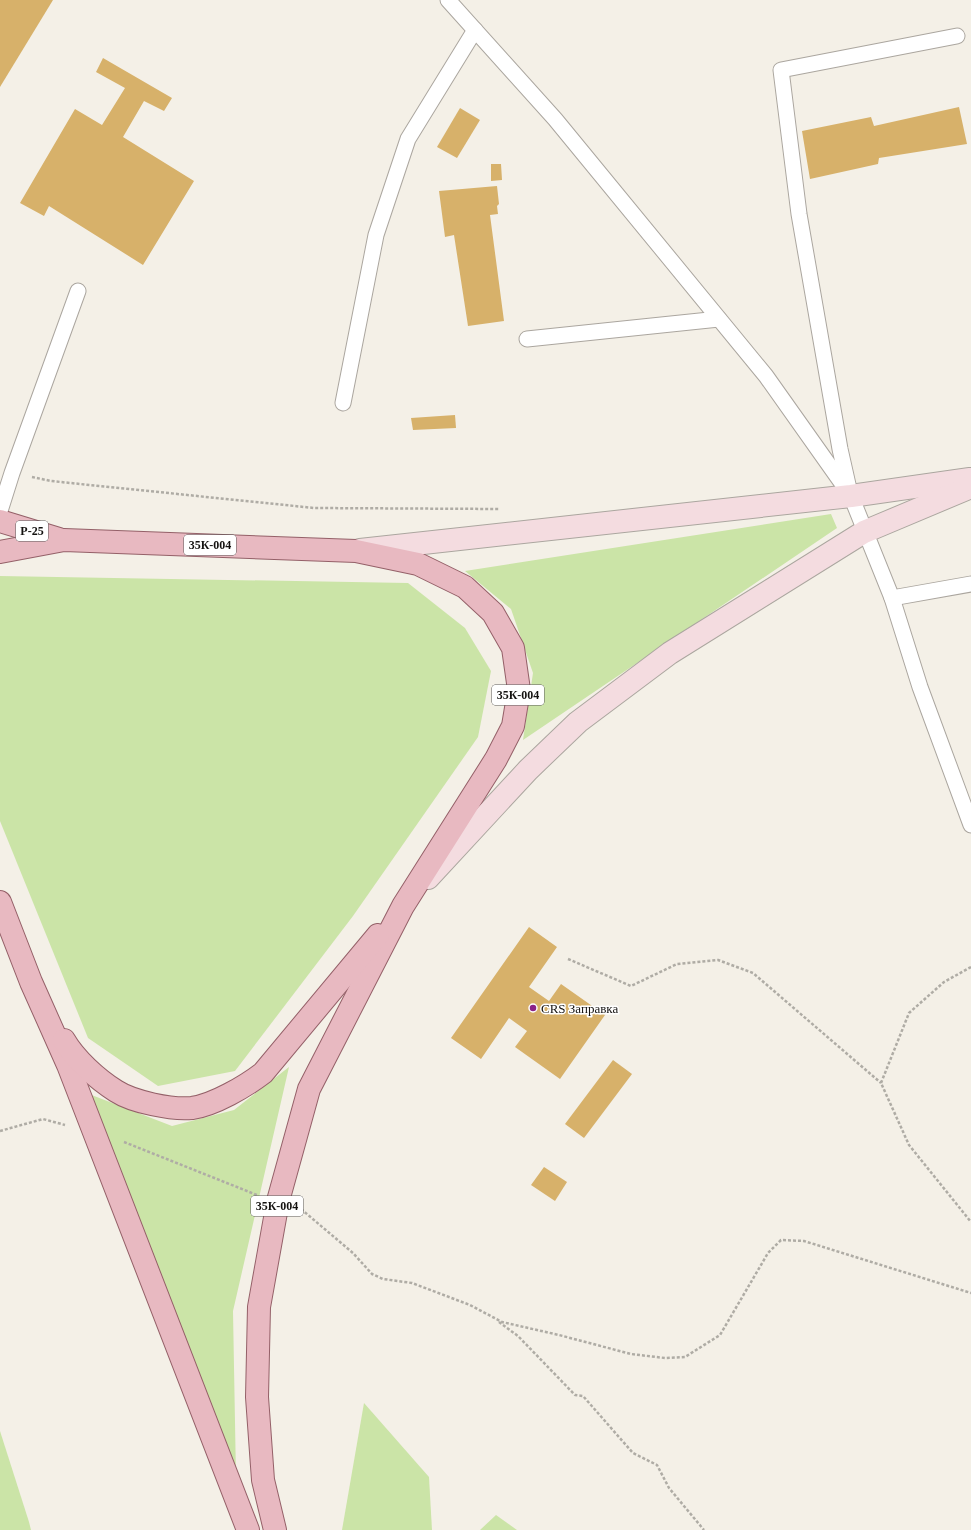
<svg xmlns="http://www.w3.org/2000/svg" width="971" height="1530" font-family="Georgia,serif">
<style>
.green{fill:#cbe4a7}
.building{fill:#d7b16a}
.lines{fill:none;stroke-linecap:round;stroke-linejoin:round}
.service-casing{stroke:#aba69f;stroke-width:17}
.secondary-casing{stroke:#aba69f;stroke-width:24}
.primary-casing{stroke:#946068;stroke-width:24}
.path{stroke:#afaca5;stroke-width:2.5;stroke-dasharray:3 2;stroke-linecap:butt}
.service{stroke:#fff;stroke-width:15}
.secondary{stroke:#f4dce0;stroke-width:22}
.primary{stroke:#e8b9c1;stroke-width:22}
.poi-dot{fill:#8b2287;stroke:#fff;stroke-width:1.5}
.labels{text-anchor:middle;stroke-width:3;stroke-linejoin:round;paint-order:stroke}
.shield{fill:#fff;stroke:#5a5958;stroke-width:1}
.shield-label{font-size:12px;font-weight:bold;fill:#141210}
.poi-label{font-size:13px;fill:#141210;stroke:#fff;text-anchor:start}
</style>
<rect width="100%" height="100%" fill="#f4f0e7"/>
<g class="green">
<path d="M831 514 837 528 523 740 533 673 511 609 465 571Z"/>
<path d="M0 576 408 583 465 628 491 671 478 737 353 916 235 1071 158 1086 88 1038 0 821Z"/>
<path d="M289 1067 233 1311 236 1478 89 1094 172 1126 234 1110Z"/>
<path d="M364 1403 429 1477 432 1530H342Z"/>
<path d="M0 1431 29 1522 31 1530H0Z"/>
<path d="M496 1515 517 1530H480Z"/>
</g>
<g class="building">
<path d="M0 0H53L0 87Z"/>
<path d="M103 58 172 98 164 111 144 101 123 137 194 181 143 265 49 206 44 216 20 203 75 109 102 125 125 88 96 72Z"/>
<path d="M959 107 967 144 879 158 878 164 810 179 802 131 871 117 874 126Z"/>
<path d="M460 108 480 120 457 158 437 147Z"/>
<path d="M491 164H501L502 180 491 181Z"/>
<path d="M497 186 499 204 497 206 498 214 490 215 504 321 468 326 454 235 445 237 439 191Z"/>
<path d="M455 415 456 428 413 430 411 418Z"/>
<path d="M529 927 557 947 529 987 549 1001 561 984 605 1015 560 1079 515 1047 527 1031 509 1018 481 1059 451 1038Z"/>
<path d="M613 1060 632 1074 584 1138 565 1124Z"/>
<path d="M544 1167 567 1182 555 1201 531 1185Z"/>
</g>
<g class="lines">
<defs>
<g id="service">
<path d="M448 0 555 119 766 376 851 496 892 598 971 584"/>
<path d="M527 339 719 319"/>
<path d="M343 403 376 235 408 139 475 30"/>
<path d="M849 489 840 449 799 214 781 70 957 36"/>
<path d="M0 511 12 473 78 291"/>
<path d="M892 598 920 687 971 825"/>
</g>
<g id="secondary">
<path d="M360 550 851 496 970 479"/>
<path d="M428 878 528 770 578 722 670 653 864 532 971 487"/>
</g>
<g id="primary">
<path d="M0 521 59 539"/>
<path d="M0 552 64 540 356 551 418 564 465 587 493 613 513 648 519 690 513 726 496 759 403 906 309 1089 278 1201 259 1307 257 1397 263 1480 275 1530"/>
<path d="M0 902 31 982 68 1065 248 1530"/>
<path d="M64 1040C75 1059 97 1079 116 1091 133 1102 172 1110 192 1108 214 1105 246 1086 263 1073L378 935"/>
</g>
</defs>
<use href="#service" class="service-casing"/>
<use href="#secondary" class="secondary-casing"/>
<use href="#primary" class="primary-casing"/>
<g class="path">
<path d="M32 477 51 481 314 508 499 509"/>
<path d="M568 959 631 986 677 964 718 960 753 973 881 1083"/>
<path d="M971 967 944 982 909 1013 881 1083 909 1145 971 1222"/>
<path d="M0 1131 43 1119 65 1125"/>
<path d="M124 1142 257 1195"/>
<path d="M301 1209 353 1253 372 1274 383 1279 412 1283 470 1305 502 1322 559 1335 631 1354 665 1358 685 1357 720 1335 768 1253 781 1240 804 1241 971 1293"/>
<path d="M499 1322 518 1336 575 1395 583 1396 633 1453 657 1465 669 1488 704 1530"/>
</g>
<use href="#service" class="service"/>
<use href="#secondary" class="secondary"/>
<use href="#primary" class="primary"/>
</g>
<circle class="poi-dot" cx="533" cy="1008" r="4"/>
<g class="labels">
<g class="shield">
<rect x="16" y="521" width="32" height="20" rx="3"/>
<rect x="184" y="535" width="52" height="20" rx="3"/>
<rect x="492" y="685" width="52" height="20" rx="3"/>
<rect x="251" y="1196" width="52" height="20" rx="3"/>
</g>
<g class="shield-label">
<text x="32" y="535">Р-25</text>
<text x="210" y="549">35К-004</text>
<text x="518" y="699">35К-004</text>
<text x="277" y="1210">35К-004</text>
</g>
<g class="poi-label">
<text x="541" y="1013">CRS Заправка</text>
</g>
</g>
</svg>
